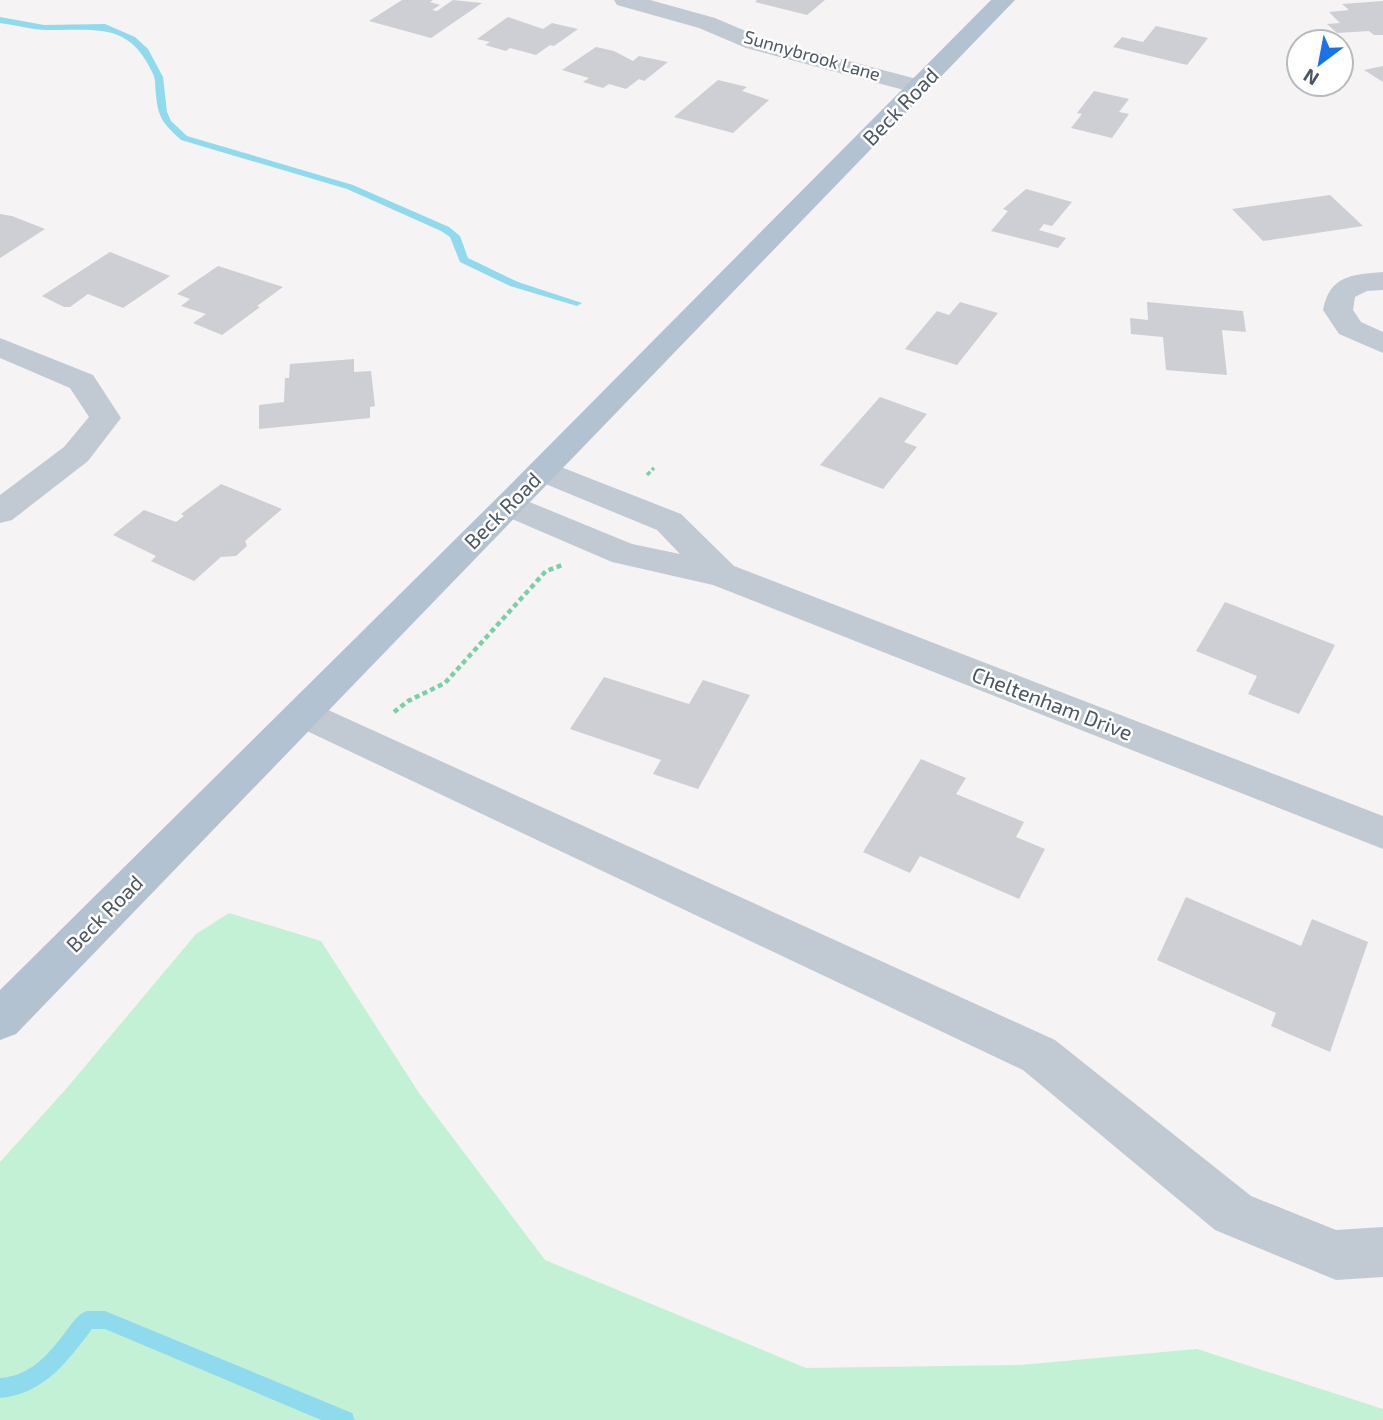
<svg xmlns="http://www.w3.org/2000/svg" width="1383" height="1420" font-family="'Exo 2',sans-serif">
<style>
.green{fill:#c3f1d5}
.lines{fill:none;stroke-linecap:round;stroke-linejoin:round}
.stream{fill:#90daee;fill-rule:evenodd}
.building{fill:#cdcfd5}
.path-far1{stroke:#7ad0a6;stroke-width:3.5;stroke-dasharray:4.5 2.5;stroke-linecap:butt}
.path{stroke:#7ad0a6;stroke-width:4.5;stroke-dasharray:5 3.5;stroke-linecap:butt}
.minor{fill:#c1cad2;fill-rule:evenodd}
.major{fill:#b3c2d1;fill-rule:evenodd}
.labels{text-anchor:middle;stroke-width:5;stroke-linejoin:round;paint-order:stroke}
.far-street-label{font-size:18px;fill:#4a5661;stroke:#fff}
.street-label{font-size:21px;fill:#4a5661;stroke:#fff}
</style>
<rect width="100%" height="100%" fill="#f5f3f3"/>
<path class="green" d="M229 913 321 941 419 1093 545 1260 806 1368 1020 1365 1197 1349 1383 1409V1420H0V1162L66 1089 196 934Z"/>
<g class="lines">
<g class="stream">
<path d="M0 17 44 25 105 24 135 37 148 49 163 77 167 112 171 121 187 136 353 185 449 227 460 236 468 258 518 282 582 303 577 306 510 286 460 262 450 237 441 231 347 189 181 140C164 124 158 119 156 95 155 88 156 80 153 74 129 21 96 31 48 30 32 30 16 25 0 23Z"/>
<path d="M87 1311H105L352 1413 355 1420H321L105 1329H92C67 1362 44 1394 0 1398V1378C31 1376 49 1354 67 1330 73 1322 78 1314 87 1311Z"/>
</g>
</g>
<g class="building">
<path d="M402 0H433L430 2 440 5 432 10 437 11 453 0 482 3 431 38 369 21Z"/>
<path d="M757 0H825L807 15 755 2Z"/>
<path d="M1383 1V35H1374L1369 31 1337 33 1327 24 1340 23 1329 12 1349 10 1342 4Z"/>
<path d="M508 17 543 29 552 23 578 29 554 46 550 45 536 55 510 48 506 51 485 45 490 42 477 39Z"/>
<path d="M1156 26 1208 38 1187 65 1113 47 1122 37 1143 42Z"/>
<path d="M596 47 614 51 633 61 639 56 668 62 644 81 639 79 626 89 609 84 603 88 583 82 589 78 562 70Z"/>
<path d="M1383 66V82L1364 70Z"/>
<path d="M718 80 747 87 742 91 769 100 733 133 674 117Z"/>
<path d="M1094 91 1129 99 1119 112 1129 114 1112 138 1071 128 1082 114 1077 113Z"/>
<path d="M1026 189 1072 202 1052 226 1044 224 1039 230 1066 238 1058 248 991 231 1008 211 1003 209Z"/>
<path d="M1330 195 1363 226 1263 241 1232 209Z"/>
<path d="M0 214 12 216 45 229 0 258Z"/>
<path d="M110 252 170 276 123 308 88 294 70 307H64L42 296Z"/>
<path d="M218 266 283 287 257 306 260 307 222 335 193 323 206 314 181 306 190 299 177 294Z"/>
<path d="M960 302 998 313 957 365 905 349 937 311 949 315Z"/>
<path d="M1147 302 1243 311 1246 332 1222 330 1227 375 1166 370 1163 337 1131 334 1130 318 1148 320Z"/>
<path d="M354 359V372L371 371 375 406 370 407V418L259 429V405L284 402 285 378H289L290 364Z"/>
<path d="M880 397 927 414 904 442 917 447 883 489 820 465Z"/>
<path d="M221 484 282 509 245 541 247 546 236 556 221 557 194 581 151 561 156 556 113 535 144 510 176 522 184 516 181 514Z"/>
<path d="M1225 602 1335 645 1299 714 1248 694 1257 676 1196 651Z"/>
<path d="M604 677 689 704 703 680 750 695 698 789 653 774 661 760 570 729Z"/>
<path d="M921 759 966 778 956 794 1024 822 1016 837 1045 849 1019 899 920 856 910 873 863 852Z"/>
<path d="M1186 897 1301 946 1312 919 1368 942 1330 1052 1271 1026 1276 1013 1157 960Z"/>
</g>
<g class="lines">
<path class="path-far1" d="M647 475 654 468"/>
<path class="path" d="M394 712 408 701 445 683 546 571 562 565"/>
<g class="minor">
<path d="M614 0H650L715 18 762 38 928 82 931 87 928 92 919 94 746 48 699 28 617 5Z"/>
<path d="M1383 272V290L1367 291 1355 297 1353 310 1361 322 1383 332V353L1339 334 1323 310C1330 275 1351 275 1383 272Z"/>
<path d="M0 338 93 375 121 418 88 461 12 520 0 523V495L64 447 89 417 70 388 0 358Z"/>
<path d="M543 460 681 514 734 566 1383 816V849L713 585 612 562 498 513 493 505 498 497 510 494 632 544 680 554 657 530 531 478 526 471 531 464Z"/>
<path d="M304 699 1055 1040 1251 1196 1336 1230 1383 1227V1277L1336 1280 1215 1230 1023 1070 290 723 285 713 290 703Z"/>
</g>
<path class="major" d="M991 0H1015L16 1034 0 1040V990L498 497Z"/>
</g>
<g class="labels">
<g class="far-street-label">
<text transform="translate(812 56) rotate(16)" y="6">Sunnybrook Lane</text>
</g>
<g class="street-label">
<text transform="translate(901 107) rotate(-46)" y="7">Beck Road</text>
<text transform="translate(503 511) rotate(-45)" y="7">Beck Road</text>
<text transform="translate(1052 704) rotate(21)" y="7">Cheltenham Drive</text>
<text transform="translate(105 914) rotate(-45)" y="7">Beck Road</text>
</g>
</g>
<g transform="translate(1320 63) rotate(212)"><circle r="33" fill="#ffffff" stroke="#b7bbc0" stroke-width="2"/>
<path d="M0-5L12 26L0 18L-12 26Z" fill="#1a73e8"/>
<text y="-10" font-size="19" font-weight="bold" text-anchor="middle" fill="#4a5661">N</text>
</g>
</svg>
